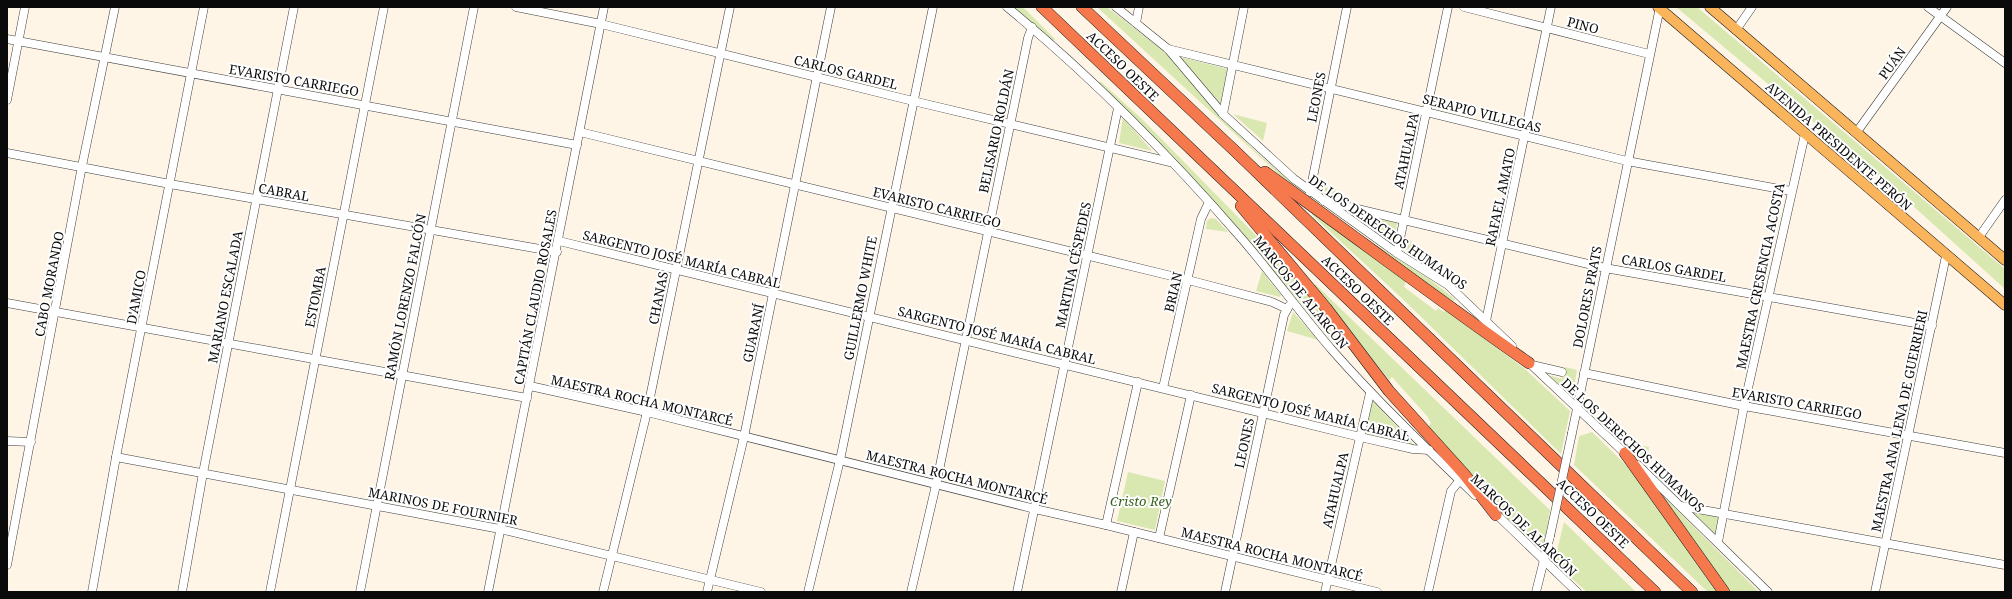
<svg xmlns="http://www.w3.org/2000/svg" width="2012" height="599" font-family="'Noto Serif',serif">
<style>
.green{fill:#d9e8b1}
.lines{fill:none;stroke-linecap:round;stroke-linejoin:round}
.minor-casing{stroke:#3d3d3d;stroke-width:9}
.major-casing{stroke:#1b1b1b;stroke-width:11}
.highway-casing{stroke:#1b1b1b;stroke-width:12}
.minor{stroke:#fff;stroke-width:8}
.major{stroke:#fab45c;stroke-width:10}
.highway{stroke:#f6794e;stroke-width:11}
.minor-bridge-casing{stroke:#3d3d3d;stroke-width:9;stroke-linecap:butt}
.minor-bridge{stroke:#fff;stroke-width:8}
.labels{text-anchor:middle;stroke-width:4;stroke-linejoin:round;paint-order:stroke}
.street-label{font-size:13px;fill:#0a0a0a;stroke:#fff}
.park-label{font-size:13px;font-style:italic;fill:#37601b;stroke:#fff}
</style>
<rect width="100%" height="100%" fill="#fff5e7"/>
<g class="green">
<path d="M1014 7H1023L1055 39 1054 41Z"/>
<path d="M1097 7H1107L1165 52 1220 116 1253 149 1294 185 1369 241 1428 278 1455 299 1454 301 1411 276 1298 192Z"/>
<path d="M1676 7H1697L2005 269V289L1902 196Z"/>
<path d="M1180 57 1228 69 1220 105Z"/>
<path d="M1100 81 1142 119 1281 261 1308 294 1336 338 1333 342 1274 272 1176 159 1099 83Z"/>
<path d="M1233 114 1267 123 1263 141Z"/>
<path d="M1123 117 1152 151 1119 143Z"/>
<path d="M1317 185 1336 190 1334 199 1323 195 1317 190Z"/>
<path d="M1347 211 1397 223 1394 242Z"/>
<path d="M1313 213 1406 280 1404 287 1436 311 1438 308 1444 312 1446 310 1525 369 1570 411 1561 454 1407 303 1312 215Z"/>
<path d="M1211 218 1216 219 1228 232 1206 229 1207 221Z"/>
<path d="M1408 238 1454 283 1449 284 1408 256 1405 246Z"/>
<path d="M1262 271 1281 295 1280 297 1256 291Z"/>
<path d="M1315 284 1550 510 1544 546 1535 544 1515 528 1491 502 1428 427 1431 423 1427 416 1392 377 1389 380 1314 287Z"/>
<path d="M1293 312 1318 340 1287 331Z"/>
<path d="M1565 367 1577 370 1575 382 1568 388 1560 386 1548 375 1562 379Z"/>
<path d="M1372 400 1414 445 1363 434Z"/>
<path d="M1601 423 1623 428 1621 442 1649 447 1647 466Z"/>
<path d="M1592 432 1623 462 1665 513 1719 592H1708L1574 465 1579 436Z"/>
<path d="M1128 472 1165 481 1155 530 1117 521Z"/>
<path d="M1652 485 1759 592H1729Z"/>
<path d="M1689 510 1720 516 1716 538Z"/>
<path d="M1564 522 1636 592H1587L1554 563Z"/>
</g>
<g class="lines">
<defs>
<g id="minor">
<path d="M516 7 601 24 913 101 1170 162"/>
<path d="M1007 7C1092 77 1170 156 1242 239 1273 275 1301 314 1332 350 1377 401 1426 448 1475 495"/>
<path d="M1116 7 1168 49 1223 114 1294 179 1397 253 1448 285 1512 346"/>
<path d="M1464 7 1649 54"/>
<path d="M1928 7 2005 63"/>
<path d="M1136 23 1139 7"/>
<path d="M1736 30 1752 7"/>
<path d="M7 39 577 145"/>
<path d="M1168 49 1627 161 1791 191"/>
<path d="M7 100 25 7"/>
<path d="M1223 114 1244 7"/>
<path d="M580 132 1188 280 1272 302 1287 309"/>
<path d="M1856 133 1947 7"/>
<path d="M7 153 170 184 557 252"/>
<path d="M1310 192 1347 7"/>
<path d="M1324 201 1605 268 1932 326"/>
<path d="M1979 237 2005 200"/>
<path d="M559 241 1360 437 1413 449 1429 450"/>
<path d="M1397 253 1448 7"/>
<path d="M7 303 527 398"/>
<path d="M1486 321 1551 7"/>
<path d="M1526 360 1628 456"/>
<path d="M1532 365 1562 372"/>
<path d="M1584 373 1744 406 2005 453"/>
<path d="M530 386 647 412 1035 509 1106 525 1377 592"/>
<path d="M1163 388 1201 219 1209 202"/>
<path d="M1572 433 1660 7"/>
<path d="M7 441 31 442"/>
<path d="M116 457 500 529 761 592"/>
<path d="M1638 465 1768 592"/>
<path d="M1681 506 2005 565"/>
<path d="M1493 511 1577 592"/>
<path d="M1106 525 1138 382"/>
<path d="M1159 538 1191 395"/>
<path d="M1718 542 1744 406 1805 134"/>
<path d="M7 565 82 166 115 7"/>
<path d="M92 592 116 457 204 7"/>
<path d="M182 592 203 473 294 7"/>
<path d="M270 592 384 7"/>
<path d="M360 592 474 7"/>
<path d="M488 592 604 7"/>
<path d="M603 592 647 412 730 7"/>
<path d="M707 592 744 437 831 7"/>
<path d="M808 592 840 460 933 7"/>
<path d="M911 592 936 485 1028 38 1032 27"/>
<path d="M1017 592 1118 108"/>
<path d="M1121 592 1134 532"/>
<path d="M1225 592 1284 315 1289 306"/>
<path d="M1325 592 1370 393"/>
<path d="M1428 592 1451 491 1460 480"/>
<path d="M1536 592 1550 536"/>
<path d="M1875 592 1946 256"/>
</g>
<g id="major">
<path d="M1658 7 2005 305"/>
<path d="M1710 7 2005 260"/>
</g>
<g id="highway">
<path d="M1042 7 1655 592"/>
<path d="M1082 7 1235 151 1692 592"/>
<path d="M1265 172C1353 235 1440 301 1529 363"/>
<path d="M1241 206 1326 308 1389 391 1464 474 1496 515"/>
<path d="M1625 453 1724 592"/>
</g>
</defs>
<use href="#minor" class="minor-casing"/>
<use href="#major" class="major-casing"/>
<use href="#highway" class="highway-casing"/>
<use href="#minor" class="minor"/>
<use href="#major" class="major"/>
<use href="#highway" class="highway"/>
<defs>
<path id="minor-bridge" d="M1550 536 1572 433"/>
</defs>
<use href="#minor-bridge" class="minor-bridge-casing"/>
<use href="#minor-bridge" class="minor-bridge"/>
</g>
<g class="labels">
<g class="street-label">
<text transform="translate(1583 25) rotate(15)" y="5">PINO</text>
<text transform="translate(1892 63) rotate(-54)" y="5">PUÁN</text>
<text transform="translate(1123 66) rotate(44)" y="5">ACCESO OESTE</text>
<text transform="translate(846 72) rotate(14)" y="5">CARLOS GARDEL</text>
<text transform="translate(294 80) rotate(10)" y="5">EVARISTO CARRIEGO</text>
<text transform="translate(1316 97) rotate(-79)" y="5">LEONES</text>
<text transform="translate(1482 113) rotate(14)" y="5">SERAPIO VILLEGAS</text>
<text transform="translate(996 131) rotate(-78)" y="5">BELISARIO ROLDÁN</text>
<text transform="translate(1839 146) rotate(41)" y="5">AVENIDA PRESIDENTE PERÓN</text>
<text transform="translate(1406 151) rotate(-78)" y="5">ATAHUALPA</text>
<text transform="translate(284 192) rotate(10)" y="5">CABRAL</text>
<text transform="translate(1500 197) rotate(-78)" y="5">RAFAEL AMATO</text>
<text transform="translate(937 207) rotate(14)" y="5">EVARISTO CARRIEGO</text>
<text transform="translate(1388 232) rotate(35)" y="5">DE LOS DERECHOS HUMANOS</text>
<text transform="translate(682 259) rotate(14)" y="5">SARGENTO JOSÉ MARÍA CABRAL</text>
<text transform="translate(1073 265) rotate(-78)" y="5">MARTINA CÉSPEDES</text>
<text transform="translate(1674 268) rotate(10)" y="5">CARLOS GARDEL</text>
<text transform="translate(1760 276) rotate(-78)" y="5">MAESTRA CRESENCIA ACOSTA</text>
<text transform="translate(49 284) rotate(-79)" y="5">CABO MORANDO</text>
<text transform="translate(1358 290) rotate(44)" y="5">ACCESO OESTE</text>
<text transform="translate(1173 292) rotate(-77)" y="5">BRIAN</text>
<text transform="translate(1301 292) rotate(51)" y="5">MARCOS DE ALARCÓN</text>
<text transform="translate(136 297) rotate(-79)" y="5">D'AMICO</text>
<text transform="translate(225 297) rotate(-79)" y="5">MARIANO ESCALADA</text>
<text transform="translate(315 297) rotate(-79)" y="5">ESTOMBA</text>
<text transform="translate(405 297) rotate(-79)" y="5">RAMÓN LORENZO FALCÓN</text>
<text transform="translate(535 297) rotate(-79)" y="5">CAPITÁN CLAUDIO ROSALES</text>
<text transform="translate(1587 297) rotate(-79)" y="5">DOLORES PRATS</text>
<text transform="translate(658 298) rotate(-79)" y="5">CHANAS</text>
<text transform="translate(860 298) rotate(-79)" y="5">GUILLERMO WHITE</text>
<text transform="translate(753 333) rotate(-78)" y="5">GUARANÍ</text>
<text transform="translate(997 335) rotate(14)" y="5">SARGENTO JOSÉ MARÍA CABRAL</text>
<text transform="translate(642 400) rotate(13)" y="5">MAESTRA ROCHA MONTARCÉ</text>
<text transform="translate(1797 403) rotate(10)" y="5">EVARISTO CARRIEGO</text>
<text transform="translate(1311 412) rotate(14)" y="5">SARGENTO JOSÉ MARÍA CABRAL</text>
<text transform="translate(1899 421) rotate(-78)" y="5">MAESTRA ANA LENA DE GUERRIERI</text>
<text transform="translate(1244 443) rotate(-78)" y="5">LEONES</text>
<text transform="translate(1633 445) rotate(43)" y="5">DE LOS DERECHOS HUMANOS</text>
<text transform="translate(957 477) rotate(14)" y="5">MAESTRA ROCHA MONTARCÉ</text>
<text transform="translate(1335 490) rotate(-77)" y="5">ATAHUALPA</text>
<text transform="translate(443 506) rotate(11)" y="5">MARINOS DE FOURNIER</text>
<text transform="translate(1593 513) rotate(44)" y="5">ACCESO OESTE</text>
<text transform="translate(1524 525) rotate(44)" y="5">MARCOS DE ALARCÓN</text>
<text transform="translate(1272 554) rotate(14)" y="5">MAESTRA ROCHA MONTARCÉ</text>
</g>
<g class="park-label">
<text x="1141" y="506">Cristo Rey</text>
</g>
</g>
<rect width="2012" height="599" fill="none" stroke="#0a0a0a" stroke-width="16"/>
</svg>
